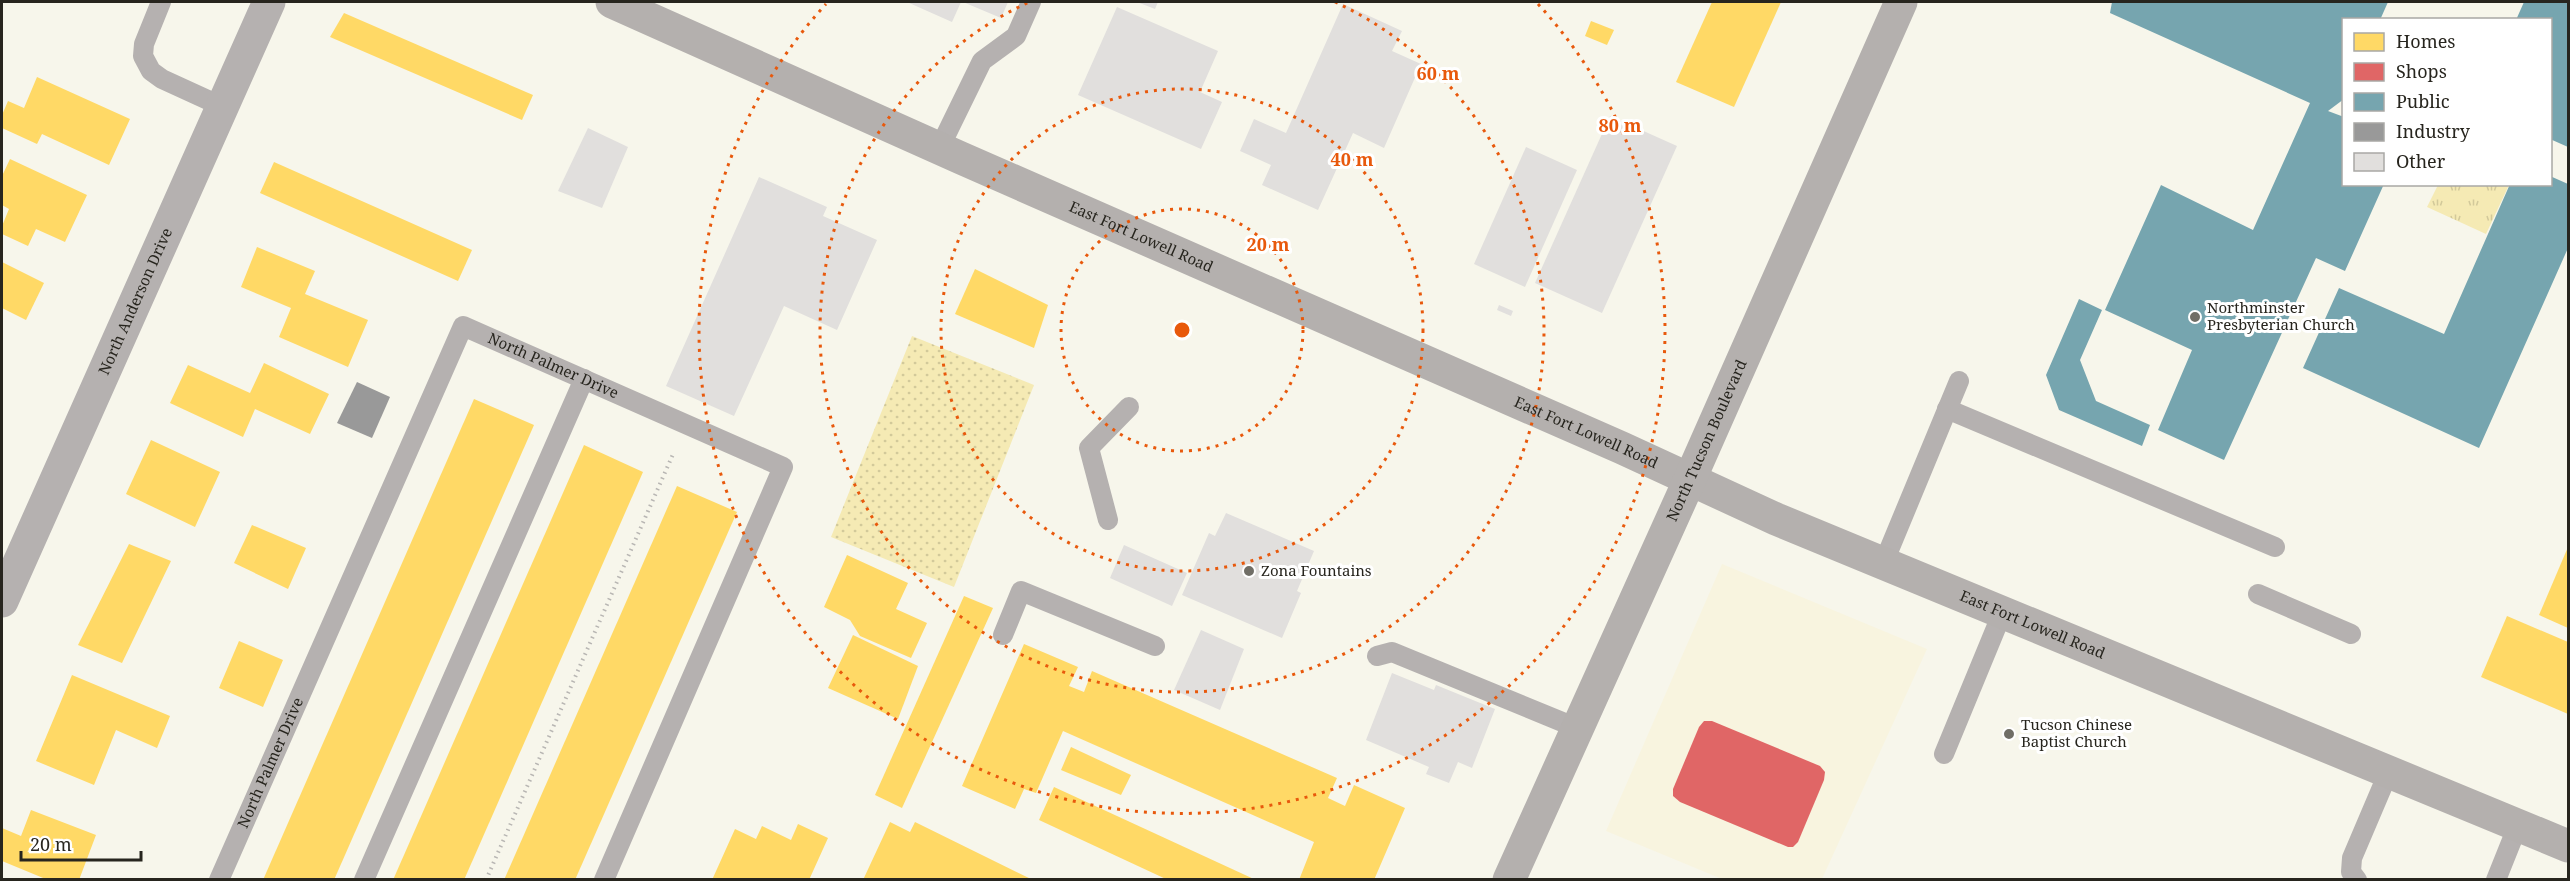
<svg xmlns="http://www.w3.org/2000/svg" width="2570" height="881" font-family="'Noto Serif',serif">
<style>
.built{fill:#f8f4df}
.grass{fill:url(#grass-tufts)}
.garden{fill:url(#garden-dots)}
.homes{fill:#ffd966}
.shops{fill:#e06666}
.public{fill:#76a5af}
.industry{fill:#999}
.building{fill:#e1dfdd}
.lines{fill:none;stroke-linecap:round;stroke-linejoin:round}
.path{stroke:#b8b6b3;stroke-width:4;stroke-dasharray:1.5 4.5;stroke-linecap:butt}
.service{stroke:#b5b1b0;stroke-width:20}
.minor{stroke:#b5b1b0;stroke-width:33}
.secondary{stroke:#b4b0ae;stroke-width:33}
.ring{fill:none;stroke:#e8590c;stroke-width:3;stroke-dasharray:3 6}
.poi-dot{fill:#706e66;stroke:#fff;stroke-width:2}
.labels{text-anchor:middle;stroke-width:6;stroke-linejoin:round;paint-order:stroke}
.street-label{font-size:15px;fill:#27251e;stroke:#fff}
.poi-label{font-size:15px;fill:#27251e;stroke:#fff;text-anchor:start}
.centre{fill:#e8590c;stroke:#fff;stroke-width:3}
.ring-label{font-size:18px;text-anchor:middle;font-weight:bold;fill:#e8590c;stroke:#fff;stroke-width:6;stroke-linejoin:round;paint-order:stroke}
</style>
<defs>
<pattern id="grass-tufts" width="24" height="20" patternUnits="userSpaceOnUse" patternTransform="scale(1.5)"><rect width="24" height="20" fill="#f5eab4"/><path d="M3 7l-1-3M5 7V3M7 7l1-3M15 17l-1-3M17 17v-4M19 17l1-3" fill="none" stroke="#d2c99a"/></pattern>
<pattern id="garden-dots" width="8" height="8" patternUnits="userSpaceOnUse" patternTransform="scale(1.5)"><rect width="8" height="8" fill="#f5eab4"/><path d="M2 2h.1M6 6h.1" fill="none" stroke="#d2c99a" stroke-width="1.8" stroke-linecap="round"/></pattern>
</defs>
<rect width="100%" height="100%" fill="#f7f6eb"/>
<path class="built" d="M1722 564 1927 649 1822 879H1722L1606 831Z"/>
<path class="grass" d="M2438 185V184L2509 185 2486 234 2427 207Z"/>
<path class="garden" d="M912 336 1034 385 954 587 831 537Z"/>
<g class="homes">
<path d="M1712 2H1781L1734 107 1676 82Z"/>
<path d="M344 13 533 95 522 120 330 37Z"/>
<path d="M1591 21 1614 30 1607 45 1585 36Z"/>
<path d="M37 77 130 119 109 165 42 134 37 144 2 128V115L8 101 24 108Z"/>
<path d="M10 159 87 195 65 242 36 229 28 246 2 234V226L9 209 2 205V176Z"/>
<path d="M274 162 472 250 458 281 260 193Z"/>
<path d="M257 247 315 271 305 294 368 320 348 367 279 337 291 308 241 287Z"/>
<path d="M2 262 44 283 26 320 2 308Z"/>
<path d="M975 269 1048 305 1034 348 955 314Z"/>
<path d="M264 363 329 394 310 434 255 409 243 437 170 403 188 365 250 393Z"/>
<path d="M474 399 534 425 334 880H263Z"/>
<path d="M151 440 220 472 195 527 126 494Z"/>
<path d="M584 445 643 472 464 880H393Z"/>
<path d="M677 486 737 512 575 880H504Z"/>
<path d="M252 525 306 548 288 589 234 563Z"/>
<path d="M129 544 171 561 122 663 78 645Z"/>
<path d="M2568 547V628L2539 615Z"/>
<path d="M847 555 908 583 896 609 927 623 911 658 860 636 850 620 824 607Z"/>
<path d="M964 596 993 608 902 808 875 795Z"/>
<path d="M2507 616 2568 642V714L2481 677Z"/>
<path d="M853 635 918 666 898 719 828 688Z"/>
<path d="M239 641 283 660 263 707 219 688Z"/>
<path d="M1024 644 1078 667 1069 686 1084 692 1092 671 1337 778 1328 798 1345 806 1354 785 1405 808 1374 880H1299L1314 842 1063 731 1036 793 1024 789 1015 809 962 786Z"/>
<path d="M72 675 170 716 157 748 116 730 94 785 36 761Z"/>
<path d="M1071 747 1131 775 1121 795 1061 770Z"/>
<path d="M1054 787 1256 880H1168L1039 820Z"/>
<path d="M31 810 96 835 79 880H48L2 861V828L21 836Z"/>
<path d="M890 822 910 832 915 822 1033 880H863Z"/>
<path d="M798 824 828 838 809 880H712L735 829 756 839 762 826 791 840Z"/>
</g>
<path class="shops" d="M1704 721H1712L1820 766 1825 772 1824 780 1798 842 1793 847H1788L1680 802 1673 796V789L1699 727Z"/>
<g class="public">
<path d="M2112 2H2388L2380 20H2344V99L2328 111 2344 117V184H2384L2345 271 2316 258 2224 460 2158 430 2192 350 2105 310 2161 185 2253 230 2310 103 2110 13Z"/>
<path d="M2524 2H2568V147L2550 139V20H2516Z"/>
<path d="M2550 176 2568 184V248L2479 448 2303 368 2339 288 2444 334 2510 184H2550Z"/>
<path d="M2079 299 2102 310 2080 360 2096 401 2150 425 2142 446 2059 410 2046 375Z"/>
</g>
<path class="industry" d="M357 382 390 397 372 438 337 423Z"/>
<g class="building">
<path d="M907 2H961L952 22Z"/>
<path d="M963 2H1008L1001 18Z"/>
<path d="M1137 2H1158L1155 9Z"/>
<path d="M1343 4 1402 31 1392 51 1421 64 1384 148 1353 133 1318 210 1262 185 1271 165 1240 151 1254 119 1286 133Z"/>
<path d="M1117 7 1218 51 1200 92 1222 102 1201 149 1078 95Z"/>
<path d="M1610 116 1677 146 1602 313 1535 283Z"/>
<path d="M588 128 628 147 602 208 558 191Z"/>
<path d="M1526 147 1577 170 1525 287 1474 264Z"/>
<path d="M759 177 827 207 823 216 877 240 837 330 784 306 734 416 666 386Z"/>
<path d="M1499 305 1513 311 1511 316 1497 310Z"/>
<path d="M1226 513 1314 551 1297 591 1301 593 1282 638 1182 595 1209 533 1215 536Z"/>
<path d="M1124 545 1187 573 1172 606 1110 578Z"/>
<path d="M1201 630 1244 649 1220 710 1174 690Z"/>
<path d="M1392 673 1434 690 1436 685 1495 709 1472 768 1458 762 1449 783 1426 774 1429 767 1366 740Z"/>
</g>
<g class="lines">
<path class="path" d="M486 880 674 452"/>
<g class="service">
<path d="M161 2 144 44 143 56 151 71 162 79 221 106"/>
<path d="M939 149 982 61 1016 36 1031 2"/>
<path d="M1947 409 2275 547"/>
<path d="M1108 520 1089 448 1129 407"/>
<path d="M1884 562 1959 381"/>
<path d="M2258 594 2351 634"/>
<path d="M1003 635 1021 591 1155 646"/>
<path d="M1377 656 1392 652 1577 728"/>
<path d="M1944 754 2003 611"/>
<path id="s1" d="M219 880 463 326 783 467 604 880"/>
<path d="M364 880 584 379"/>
<path d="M2357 880 2351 872 2352 858 2389 771"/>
<path d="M2496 880 2518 825"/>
</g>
<path class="minor" id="s2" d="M2 601 269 2"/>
<g class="secondary">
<path id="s3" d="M612 2 961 158 1622 448 1776 519 2568 846"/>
<path id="s4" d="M1509 880 1690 479 1901 2"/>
</g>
</g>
<g class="ring">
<circle cx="1182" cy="330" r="121"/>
<circle cx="1182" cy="330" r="241"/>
<path d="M1335 2A362 362 0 1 1 1029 2"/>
<path d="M1538 4A483 483 0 1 1 826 4"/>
</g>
<g class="poi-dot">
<circle cx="2195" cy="317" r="6"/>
<circle cx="1249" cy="571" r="6"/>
<circle cx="2009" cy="734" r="6"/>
</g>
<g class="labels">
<g class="street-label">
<text dy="5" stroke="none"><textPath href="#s3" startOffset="579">East Fort Lowell Road</textPath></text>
<text dy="5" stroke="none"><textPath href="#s2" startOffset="328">North Anderson Drive</textPath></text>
<text dy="5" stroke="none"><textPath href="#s1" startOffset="704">North Palmer Drive</textPath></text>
<text dy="5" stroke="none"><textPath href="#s3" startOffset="1065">East Fort Lowell Road</textPath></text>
<text dy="5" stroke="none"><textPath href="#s4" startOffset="482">North Tucson Boulevard</textPath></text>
<text dy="5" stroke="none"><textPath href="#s3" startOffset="1551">East Fort Lowell Road</textPath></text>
<text dy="5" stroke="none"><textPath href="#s1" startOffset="128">North Palmer Drive</textPath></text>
</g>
<g class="poi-label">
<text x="2207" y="313">Northminster<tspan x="2207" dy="17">Presbyterian Church</tspan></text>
<text x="1261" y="576">Zona Fountains</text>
<text x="2021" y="730">Tucson Chinese<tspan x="2021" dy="17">Baptist Church</tspan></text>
</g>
</g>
<circle cx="1182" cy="330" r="9" class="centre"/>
<g class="ring-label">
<text x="1438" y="80">60 m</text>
<text x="1620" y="132">80 m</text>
<text x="1352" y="166">40 m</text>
<text x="1268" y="251">20 m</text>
</g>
<rect width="2570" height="881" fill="none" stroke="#27251e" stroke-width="6"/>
<rect x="2342" y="18" width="210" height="168" fill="#ffffff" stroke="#a9a8a5" stroke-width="1.5"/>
<rect x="2354" y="33" width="30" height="18" fill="#ffd966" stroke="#a9a8a5" stroke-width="1.5"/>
<text x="2396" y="48" font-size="18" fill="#27251e">Homes</text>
<rect x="2354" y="63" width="30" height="18" fill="#e06666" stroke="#a9a8a5" stroke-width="1.5"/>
<text x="2396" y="78" font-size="18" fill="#27251e">Shops</text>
<rect x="2354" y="93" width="30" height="18" fill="#76a5af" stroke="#a9a8a5" stroke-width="1.5"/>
<text x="2396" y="108" font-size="18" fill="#27251e">Public</text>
<rect x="2354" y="123" width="30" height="18" fill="#999999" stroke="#a9a8a5" stroke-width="1.5"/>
<text x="2396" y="138" font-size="18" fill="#27251e">Industry</text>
<rect x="2354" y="153" width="30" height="18" fill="#e1dfdd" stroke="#a9a8a5" stroke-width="1.5"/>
<text x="2396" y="168" font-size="18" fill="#27251e">Other</text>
<path d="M21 851v9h120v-9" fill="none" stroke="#27251e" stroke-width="3"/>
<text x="30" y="851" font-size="18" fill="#27251e" stroke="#ffffff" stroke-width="4.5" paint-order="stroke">20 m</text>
</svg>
